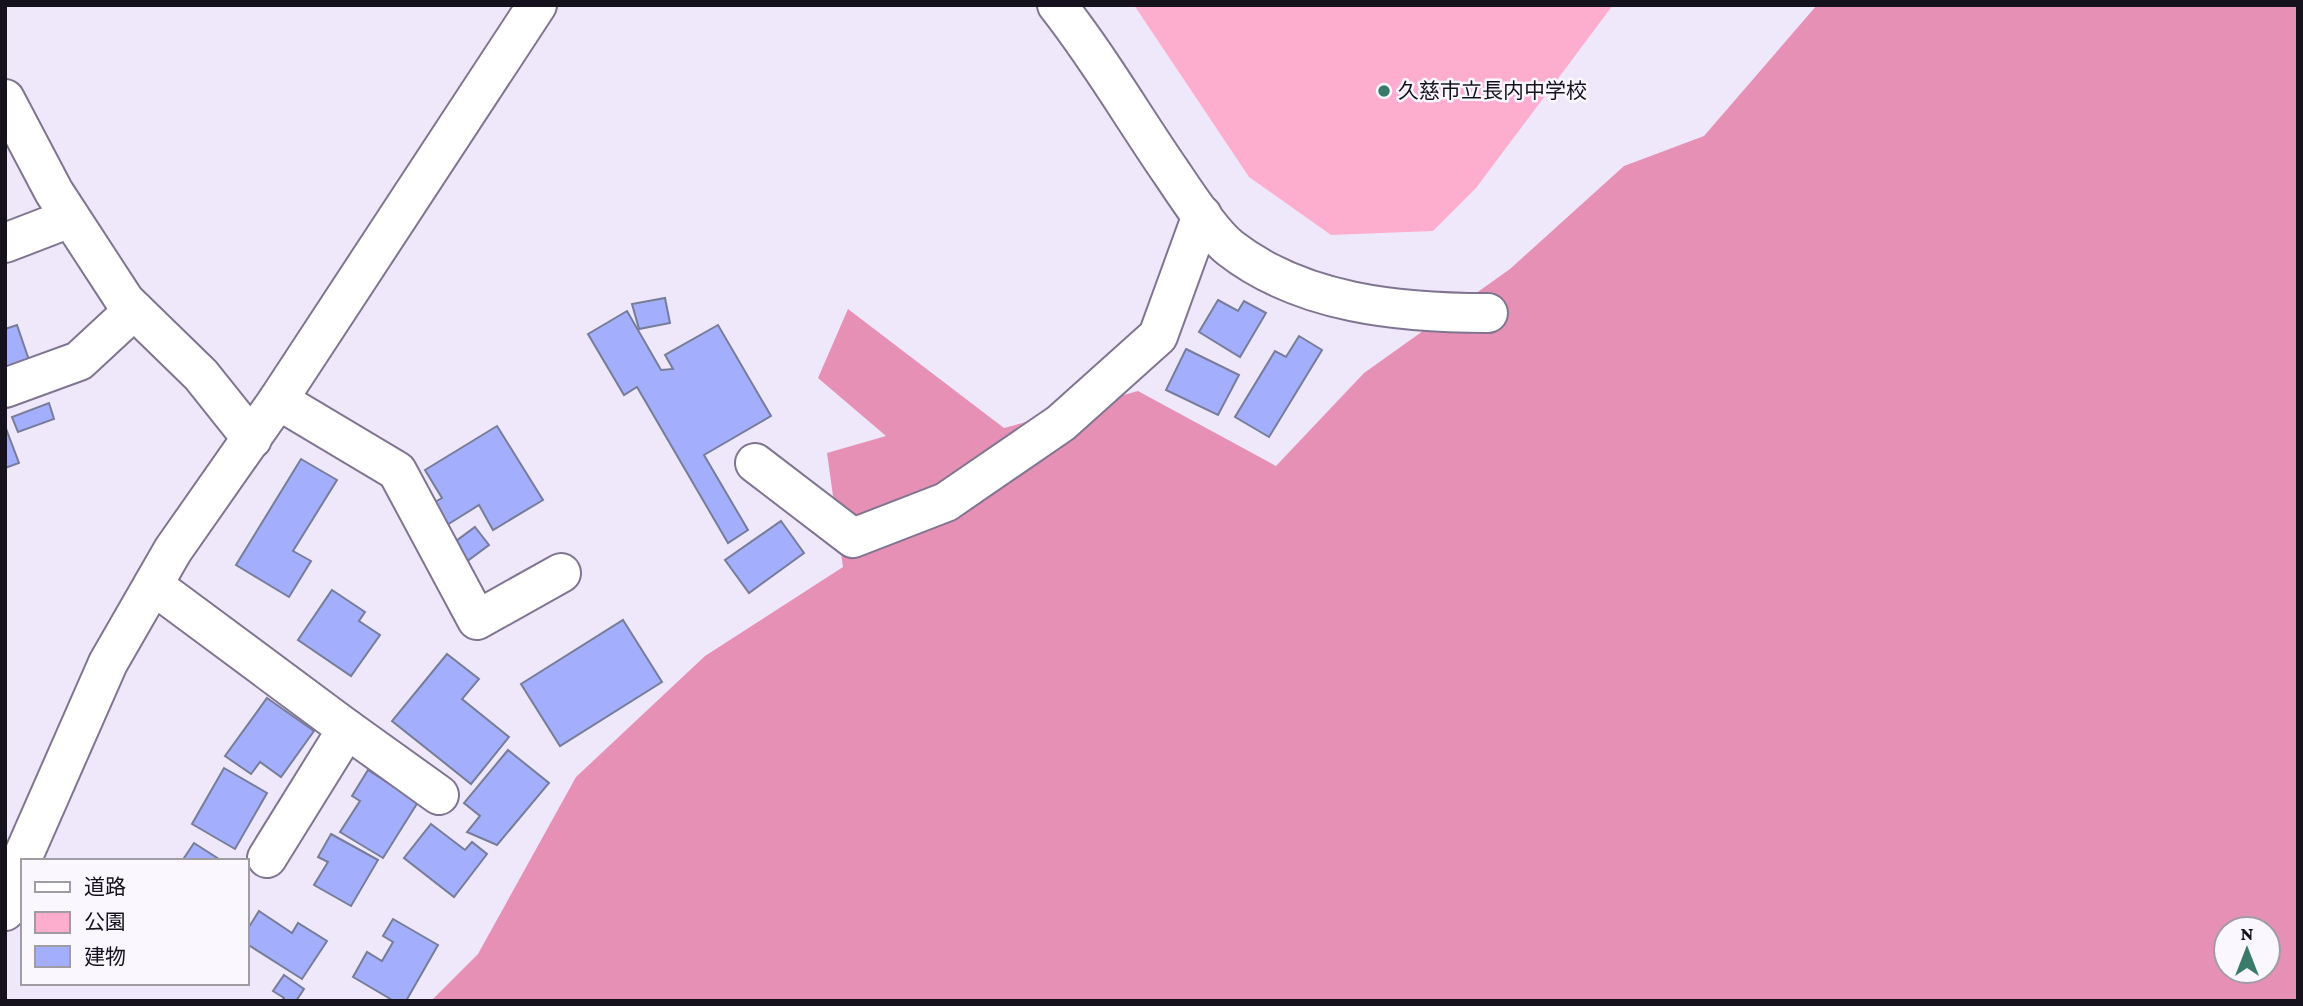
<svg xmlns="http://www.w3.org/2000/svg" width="2303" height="1006" font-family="'Crimson Pro','Noto Sans JP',serif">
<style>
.green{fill:#fdaecf}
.forest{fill:#e690b5;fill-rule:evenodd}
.building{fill:#a3affc;stroke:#777d98;stroke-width:2}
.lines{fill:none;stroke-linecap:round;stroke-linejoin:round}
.minor-casing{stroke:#807591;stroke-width:42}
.minor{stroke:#fff;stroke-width:38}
.poi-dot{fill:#397a6a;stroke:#faf8fe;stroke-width:2.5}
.labels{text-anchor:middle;stroke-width:5;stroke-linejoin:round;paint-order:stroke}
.poi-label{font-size:21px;fill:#16121d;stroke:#faf8fe;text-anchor:start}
</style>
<rect width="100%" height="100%" fill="#efe8fb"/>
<path class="green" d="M1134 5H1613L1476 188 1433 231 1331 235 1249 177Z"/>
<path class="forest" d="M1817 5H2298V1001H431L478 954 576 777 705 656 843 567 827 453 886 436 818 378 848 309 1004 428 1138 391 1276 466 1364 373 1510 269 1624 166 1704 136ZM2226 929H2268V971H2226Z"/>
<g class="building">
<path d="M665 298 670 323 639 329 632 304Z"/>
<path d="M1218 300 1238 311 1244 301 1266 313 1240 357 1199 332Z"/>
<path d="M627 311 661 370 673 369 665 355 718 325 771 416 704 455 748 530 728 543 637 387 624 395 588 334Z"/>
<path d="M17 325 31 366 5 375V329Z"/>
<path d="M1299 336 1322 350 1269 437 1235 417 1275 351 1286 357Z"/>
<path d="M1186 349 1239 375 1218 415 1166 390Z"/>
<path d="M49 403 54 419 18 432 12 417Z"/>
<path d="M5 426 19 463 5 468Z"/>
<path d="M497 426 543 500 493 530 479 505 447 525 433 503 442 498 425 470Z"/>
<path d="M301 459 337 480 293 551 311 561 289 597 236 565Z"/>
<path d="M781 521 804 553 749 593 725 560Z"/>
<path d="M475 527 489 545 466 562 452 544Z"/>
<path d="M332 590 365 612 359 621 380 635 351 676 298 640Z"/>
<path d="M623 620 662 682 560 746 521 684Z"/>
<path d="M447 654 479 679 462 699 509 737 471 784 392 721Z"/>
<path d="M267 698 314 731 281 777 260 762 251 774 225 756Z"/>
<path d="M508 750 549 783 497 845 467 832 480 816 464 803Z"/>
<path d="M224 768 267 793 235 849 192 824Z"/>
<path d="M368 770 418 802 383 858 340 832 360 801 352 796Z"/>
<path d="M431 824 465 850 472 842 487 854 454 897 404 858Z"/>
<path d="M331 834 378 860 351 906 314 885 328 862 318 857Z"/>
<path d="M194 843 222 861H182Z"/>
<path d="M259 911 292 933 298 923 327 941 302 979 247 944V930Z"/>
<path d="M393 919 438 945 406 1001H394L353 977 367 952 382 961 393 942 383 936Z"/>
<path d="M284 975 304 989 296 1001H282L284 998 273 991Z"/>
</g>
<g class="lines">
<defs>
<g id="minor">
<path d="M1057 5C1099 58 1133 117 1171 172 1185 193 1211 233 1230 248 1302 304 1400 313 1488 313"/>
<path d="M5 99 54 192 125 301 201 375 252 439"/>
<path d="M5 243 70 218"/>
<path d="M5 388 79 361 134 310"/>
<path d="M278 400 397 471 477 620 561 573"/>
<path d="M755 463 853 538 946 502 1061 423 1158 336 1202 215"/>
<path d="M153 585 347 729 267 858"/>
<path d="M347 729 439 795"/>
<path d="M5 911 21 861 108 663 173 550 278 400 537 5"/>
</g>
</defs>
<use href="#minor" class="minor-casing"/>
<use href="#minor" class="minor"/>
</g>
<circle class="poi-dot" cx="1384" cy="91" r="7"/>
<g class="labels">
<g class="poi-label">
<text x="1398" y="98">久慈市立長内中学校</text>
</g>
</g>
<rect width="2303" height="1006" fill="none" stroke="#16121d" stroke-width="14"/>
<rect x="21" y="859" width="228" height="126" fill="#faf8fe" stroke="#9f9ca4" stroke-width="2"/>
<rect x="35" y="882" width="35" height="10" fill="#ffffff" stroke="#9f9ca4" stroke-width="2"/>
<text x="84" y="894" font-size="21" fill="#16121d">道路</text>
<rect x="35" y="912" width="35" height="21" fill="#fdaecf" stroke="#9f9ca4" stroke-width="2"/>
<text x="84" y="929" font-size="21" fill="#16121d">公園</text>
<rect x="35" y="946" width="35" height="21" fill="#a3affc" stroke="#9f9ca4" stroke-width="2"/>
<text x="84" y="964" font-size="21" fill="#16121d">建物</text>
<g transform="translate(2247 950)"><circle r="33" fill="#faf8fe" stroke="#9f9ca4" stroke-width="2"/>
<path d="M0-5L12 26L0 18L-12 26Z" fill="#397a6a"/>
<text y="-10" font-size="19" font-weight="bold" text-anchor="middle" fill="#16121d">N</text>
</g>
</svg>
